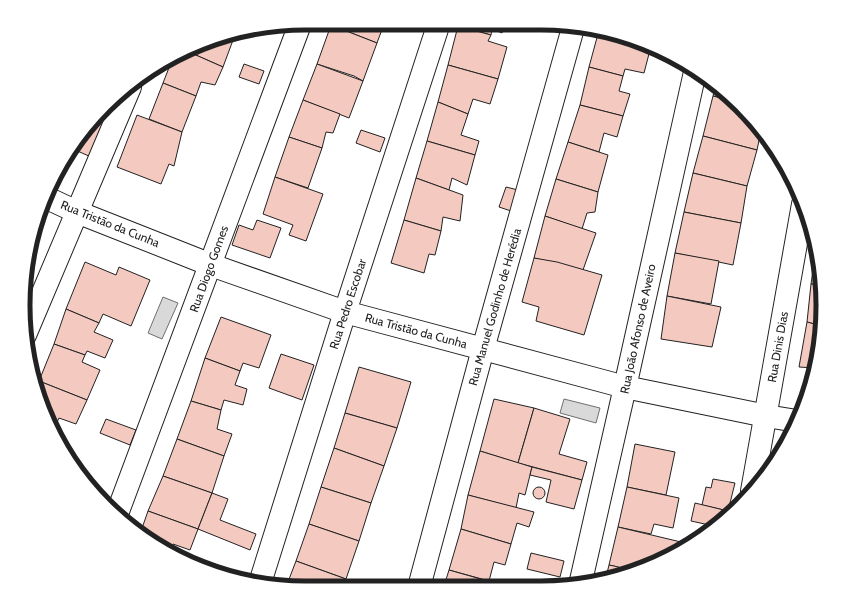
<svg xmlns="http://www.w3.org/2000/svg" width="846" height="611" font-family="Cabin,sans-serif">
<style>
.water{fill:#d9d9d9;stroke:#6f6f6f}
.building{fill:#f3c9c0;stroke:#222}
.lines{fill:none;stroke-linecap:round;stroke-linejoin:round}
.street-casing{stroke:#222;stroke-width:24}
.street{stroke:#fff;stroke-width:22}
.labels{text-anchor:middle;stroke-width:3;stroke-linejoin:round;paint-order:stroke}
.street-label{font-size:12px;fill:#222;stroke:#fff}
.rim{fill:none;stroke:#222;stroke-width:5}
</style>
<rect width="100%" height="100%" fill="#fff"/>
<g class="water">
<path d="M163 297 178 303 162 339 148 333Z"/>
<path d="M564 399 600 408 596 423 560 413Z"/>
</g>
<g class="building">
<path d="M332 23 384 24 377 43 331 25Z"/>
<path d="M331 25 377 43 363 81 354 76 317 64Z"/>
<path d="M458 26 504 27 502 33 492 29 491 35Z"/>
<path d="M458 26 491 35 488 41 507 47 498 79 448 65Z"/>
<path d="M599 30 635 43 634 46 650 50 644 73 625 69 623 76 589 67Z"/>
<path d="M236 32 223 67 189 52 232 33Z"/>
<path d="M189 52 223 67 215 85 201 82 196 96 163 83 172 60Z"/>
<path d="M244 64 264 71 259 84 239 77Z"/>
<path d="M317 64 363 81 349 118 303 100Z"/>
<path d="M448 65 498 79 490 104 473 99 468 114 438 102Z"/>
<path d="M589 67 623 76 619 91 630 94 623 116 580 105Z"/>
<path d="M163 83 196 96 182 132 149 119Z"/>
<path d="M715 88 729 100 713 96Z"/>
<path d="M713 96 729 100 753 119 761 131 757 150 703 136Z"/>
<path d="M303 100 340 114 333 133 326 132 322 148 289 137Z"/>
<path d="M438 102 468 114 461 135 479 141 475 155 427 141Z"/>
<path d="M580 105 623 116 617 137 604 133 599 152 568 142Z"/>
<path d="M100 113 109 117 91 157 73 149 93 119Z"/>
<path d="M137 115 182 132 174 166 169 164 161 184 117 167Z"/>
<path d="M361 130 385 138 380 152 356 143Z"/>
<path d="M703 136 757 150 747 186 693 173Z"/>
<path d="M289 137 322 148 308 188 275 177Z"/>
<path d="M427 141 475 155 467 185 452 178 449 190 416 178Z"/>
<path d="M568 142 608 155 598 192 556 179Z"/>
<path d="M693 173 747 186 741 223 684 212Z"/>
<path d="M275 177 323 194 306 241 289 235 293 225 263 214Z"/>
<path d="M416 178 463 195 460 221 443 217 441 231 404 220Z"/>
<path d="M556 179 598 192 595 212 587 213 582 229 545 216Z"/>
<path d="M506 187 518 190 511 211 499 207Z"/>
<path d="M684 212 741 223 733 265 675 253Z"/>
<path d="M545 216 596 233 583 270 534 258Z"/>
<path d="M257 220 281 228 270 258 232 245 239 225 253 230Z"/>
<path d="M404 220 441 231 435 255 429 254 424 273 391 263Z"/>
<path d="M816 249 821 269V285L811 284Z"/>
<path d="M675 253 719 261 711 304 667 296Z"/>
<path d="M29 257 35 259 25 280V268Z"/>
<path d="M534 258 557 262 602 275 584 335 536 321 539 307 522 302Z"/>
<path d="M85 262 116 275 119 267 150 280 131 326 103 314 99 323 66 309Z"/>
<path d="M811 284 821 285 822 326 807 322Z"/>
<path d="M667 296 721 307 712 347 661 339Z"/>
<path d="M66 309 99 323 94 332 113 340 105 358 87 351 85 355 54 344Z"/>
<path d="M221 317 271 335 259 368 243 363 240 371 205 358Z"/>
<path d="M807 322 822 326 815 368 799 367Z"/>
<path d="M54 344 85 355 82 362 100 370 87 400 39 381Z"/>
<path d="M281 354 314 365 302 400 269 388Z"/>
<path d="M205 358 240 371 235 385 247 389 243 405 224 400 221 410 191 401Z"/>
<path d="M359 367 411 382 397 428 345 413Z"/>
<path d="M39 381 87 400 76 424 59 418 54 429 45 414 37 385Z"/>
<path d="M494 399 534 408 518 463 480 451Z"/>
<path d="M191 401 221 410 217 429 232 434 224 456 177 439Z"/>
<path d="M534 408 570 419 559 454 587 462 582 480 518 463Z"/>
<path d="M345 413 397 428 384 466 334 448Z"/>
<path d="M106 419 136 430 130 445 100 433Z"/>
<path d="M177 439 224 456 212 493 163 476Z"/>
<path d="M635 444 675 452 666 495 627 487Z"/>
<path d="M334 448 384 466 371 503 321 487Z"/>
<path d="M480 451 532 467 525 495 519 493 516 508 468 495Z"/>
<path d="M532 467 582 480 574 509 546 502 551 480 530 475Z"/>
<path d="M163 476 212 493 198 529 148 511Z"/>
<path d="M713 479 735 483 728 511 702 505 706 487 711 488Z"/>
<path d="M321 487 371 503 359 541 309 524Z"/>
<path d="M627 487 679 498 673 528 654 524 651 534 618 527Z"/>
<circle cx="539" cy="493" r="6"/>
<path d="M212 493 228 499 220 520 256 534 250 550 198 529Z"/>
<path d="M468 495 534 512 529 527 517 523 511 544 461 529Z"/>
<path d="M695 503 728 511 726 518 714 526 691 521Z"/>
<path d="M148 511 198 529 190 550 173 544 170 552 140 534Z"/>
<path d="M309 524 359 541 346 579 296 561Z"/>
<path d="M618 527 681 542 679 550 665 559 630 570 609 565Z"/>
<path d="M461 529 511 544 505 565 494 562 489 581 449 570Z"/>
<path d="M531 553 564 561 560 577 527 569Z"/>
<path d="M296 561 346 579 343 587H286Z"/>
<path d="M609 565 614 566 630 570 606 577Z"/>
<path d="M449 570 502 585V586H444Z"/>
</g>
<g class="lines">
<defs>
<g id="street">
<path d="M47 198 77 212 211 265 345 312 625 387 766 416 797 421"/>
<path d="M25 335 130 87"/>
<path d="M752 491 803 204"/>
<path d="M117 514 300 24"/>
<path d="M260 583 345 312 438 26"/>
<path d="M580 585 625 387 695 72"/>
<path d="M419 587 483 349 573 28"/>
</g>
</defs>
<use href="#street" class="street-casing"/>
<use href="#street" class="street"/>
</g>
<g class="labels">
<g class="street-label">
<text transform="translate(110 224) rotate(22)" y="4">Rua Tristão da Cunha</text>
<text transform="translate(209 269) rotate(-70)" y="4">Rua Diogo Gomes</text>
<text transform="translate(348 304) rotate(-72)" y="4">Rua Pedro Escobar</text>
<text transform="translate(495 307) rotate(-74)" y="4">Rua Manuel Godinho de Herédia</text>
<text transform="translate(638 329) rotate(-78)" y="4">Rua João Afonso de Aveiro</text>
<text transform="translate(416 331) rotate(15)" y="4">Rua Tristão da Cunha</text>
<text transform="translate(778 347) rotate(-80)" y="4">Rua Dinis Dias</text>
</g>
</g>
<path d="M0 0H846V611H0ZM305 30H541A275 275 0 0 1 816 305V306A275 275 0 0 1 541 581H305A275 275 0 0 1 30 306V305A275 275 0 0 1 305 30Z" fill="#fff" fill-rule="evenodd"/>
<path class="rim" d="M305 30H541A275 275 0 0 1 816 305V306A275 275 0 0 1 541 581H305A275 275 0 0 1 30 306V305A275 275 0 0 1 305 30Z"/>
</svg>
